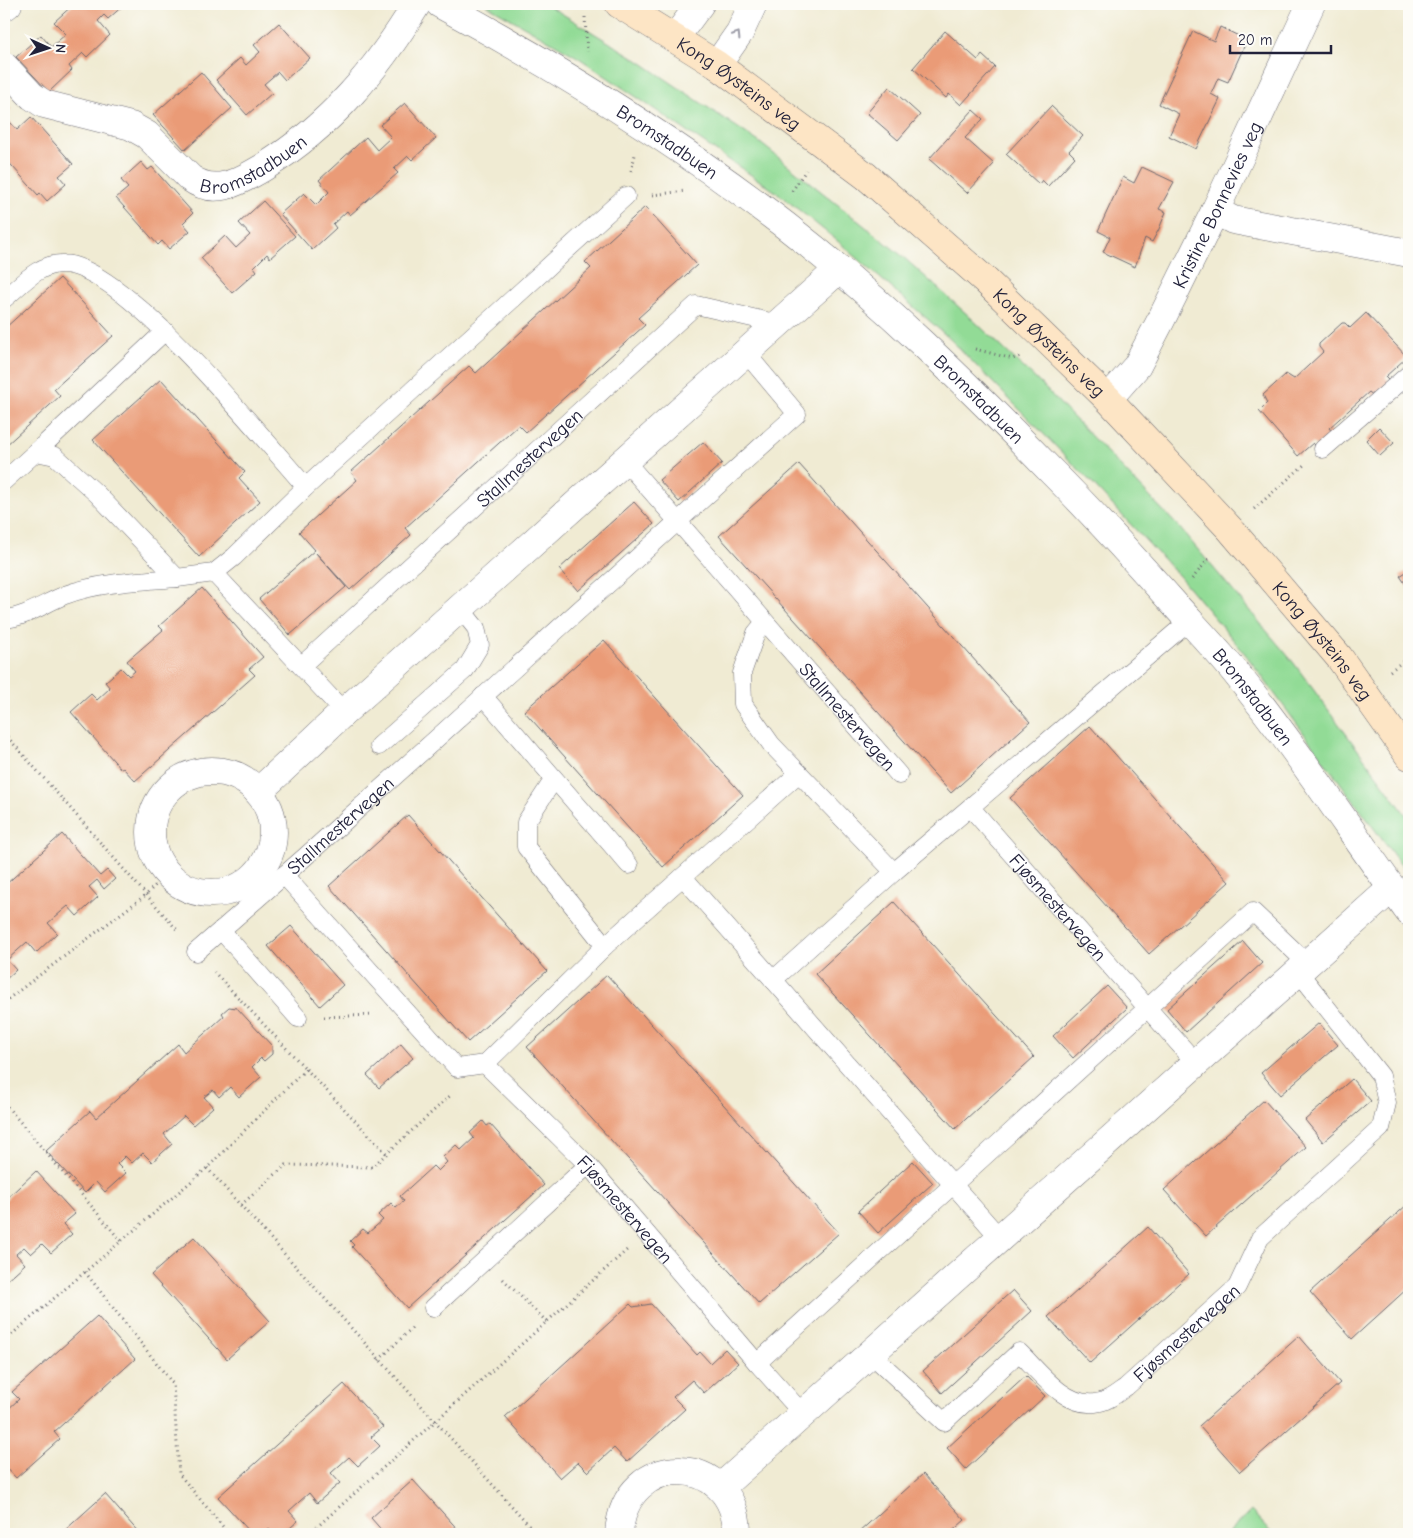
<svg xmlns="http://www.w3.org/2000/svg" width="1413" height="1538" font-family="'Comic Neue',sans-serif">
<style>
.green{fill:#92db96;stroke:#5a7e68}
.building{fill:#ea9b77}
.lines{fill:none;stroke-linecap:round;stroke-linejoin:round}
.service-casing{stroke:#6a6870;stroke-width:19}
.minor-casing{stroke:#6a6870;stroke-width:29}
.tertiary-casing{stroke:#6a6870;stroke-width:29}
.secondary-casing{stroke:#6a6870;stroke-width:29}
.path{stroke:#6a6870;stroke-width:3;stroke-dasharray:1 4;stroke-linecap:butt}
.service{stroke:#fff;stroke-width:18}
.minor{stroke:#fff;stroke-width:28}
.tertiary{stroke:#fff;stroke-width:28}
.secondary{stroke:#fde5c5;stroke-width:28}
.oneway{stroke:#9c9ca7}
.labels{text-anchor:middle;stroke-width:4.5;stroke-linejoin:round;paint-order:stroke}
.street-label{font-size:19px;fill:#22223b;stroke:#fdfcf7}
</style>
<rect width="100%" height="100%" fill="#fdfcf7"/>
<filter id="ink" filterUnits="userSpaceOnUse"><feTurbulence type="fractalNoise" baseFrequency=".02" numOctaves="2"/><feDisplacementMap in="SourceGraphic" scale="10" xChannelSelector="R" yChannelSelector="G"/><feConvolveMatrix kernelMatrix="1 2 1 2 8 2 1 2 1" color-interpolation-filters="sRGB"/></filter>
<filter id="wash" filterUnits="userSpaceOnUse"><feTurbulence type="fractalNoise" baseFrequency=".0096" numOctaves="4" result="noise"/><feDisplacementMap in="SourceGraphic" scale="20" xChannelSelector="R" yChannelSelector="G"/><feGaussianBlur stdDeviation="1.12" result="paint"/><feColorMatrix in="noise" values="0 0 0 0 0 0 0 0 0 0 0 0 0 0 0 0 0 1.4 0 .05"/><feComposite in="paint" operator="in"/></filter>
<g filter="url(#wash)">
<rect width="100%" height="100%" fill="#f0ebd3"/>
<g class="green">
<path d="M485 4H546L633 57 759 142 901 255 970 317 1042 385 1178 526 1293 662 1409 819V876L1246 655 1180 577 1088 479 949 338 840 243 779 194 579 58Z"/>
<path d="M1251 1511 1273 1534H1227Z"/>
</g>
<g id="blocks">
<g class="building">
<path d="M74 4H125L108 19 104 15 98 21 110 35 87 57 83 53 69 66 72 70 49 92 16 57 41 35 51 47 66 34 54 22Z"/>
<path d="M279 23 310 58 285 80 278 72 264 84 272 93 247 115 216 80 240 58 246 65 260 52 254 45Z"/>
<path d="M1220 27 1247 40 1228 82 1218 78 1211 94 1220 99 1196 149 1169 136 1179 114 1159 104 1193 31 1214 41Z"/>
<path d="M945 31 978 60 982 55 995 67 961 105 949 94 946 98 913 68Z"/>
<path d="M201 72 232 108 185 150 153 115Z"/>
<path d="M889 87 920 115 898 140 867 113Z"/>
<path d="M4 101 11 109 4 115 17 130 31 117 73 164 59 176 66 184 47 201 40 193 38 195 4 157Z"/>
<path d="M405 103 436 138 412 160 408 156 394 169 398 173 350 215 347 211 333 224 336 228 312 250 280 214 304 193 316 205 329 192 319 180 366 137 377 150 391 137 380 125Z"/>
<path d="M1051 106 1083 136 1069 151 1075 157 1048 186 1042 180 1039 184 1006 154Z"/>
<path d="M973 110 983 119 965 138 994 164 967 193 929 159Z"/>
<path d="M141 162 148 170 152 167 193 213 183 223 190 231 169 249 162 241 158 245 116 198 128 188 121 180Z"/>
<path d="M1142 167 1174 182 1159 209 1166 212 1159 229 1152 242 1145 238 1135 267 1103 252 1110 237 1098 231 1123 177 1134 183Z"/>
<path d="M263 201 295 236 270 258 267 254 254 267 257 271 232 293 201 258 225 236 236 248 250 235 239 223Z"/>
<path d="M645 207 697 265 638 318 645 325 526 432 519 425 405 528 411 535 350 590 316 553 346 587 290 635 259 599 315 550 299 532 357 480 351 472 469 366 476 373 591 268 585 262Z"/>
<path d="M60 278 113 336 54 389 60 396 4 447V343L7 340 4 336V329Z"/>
<path d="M1366 313 1407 357 1385 377 1390 382 1374 396 1369 392 1329 428 1334 434 1318 448 1313 443 1298 456 1259 411 1267 403 1263 395 1286 374 1294 379 1323 352 1319 347V344L1342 323H1345L1350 328Z"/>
<path d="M161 379 245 472 239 478 260 501 199 557 93 440Z"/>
<path d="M1379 427 1394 443 1380 456 1366 440Z"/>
<path d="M703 442 722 463 679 502 659 480Z"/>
<path d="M799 464 1030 722 951 793 719 536Z"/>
<path d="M634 502 654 524 578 591 559 569Z"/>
<path d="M1409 570V589L1400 576Z"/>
<path d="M202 588 263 657 249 669 255 675 135 781 123 768 121 769 71 712 91 694 97 700 110 688 105 682 121 668 129 676 135 671 127 661 163 630 159 626Z"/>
<path d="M604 640 743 795 663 867 524 711Z"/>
<path d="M1090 726 1229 882 1149 954 1010 798Z"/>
<path d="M408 815 547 971 468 1042 329 886Z"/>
<path d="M62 834 100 876 107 870 115 879 104 889 97 880 89 887 98 897 77 916 68 906 48 923 57 933 36 953 27 942 7 960 16 970 4 981V886Z"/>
<path d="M894 902 1034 1057 955 1129 815 974Z"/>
<path d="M291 926 343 985 320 1006 268 946Z"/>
<path d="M1243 941 1262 963 1186 1032 1167 1009Z"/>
<path d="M607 975 839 1233 759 1304 527 1047Z"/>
<path d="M1107 986 1127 1008 1073 1058 1053 1036Z"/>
<path d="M229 1007 237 1008 272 1046V1054L264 1061 261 1058 252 1067 261 1077 239 1097 230 1087 219 1097 213 1090 204 1097 213 1107 193 1125 184 1116 164 1134 172 1144 152 1162 143 1153 132 1163 125 1156 117 1164 126 1173 105 1192 96 1182 85 1193 46 1151 90 1111 96 1118 178 1044 184 1052 224 1016 222 1013Z"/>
<path d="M1319 1023 1338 1045 1280 1095 1261 1073Z"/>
<path d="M401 1044 413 1058 379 1088 367 1075Z"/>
<path d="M1352 1079 1371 1101 1323 1142 1305 1120Z"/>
<path d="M1264 1100 1306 1147 1206 1236 1164 1190Z"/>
<path d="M483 1121 487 1126 490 1124 544 1185 407 1308 352 1247 354 1245 350 1241 363 1229 368 1233 383 1220 378 1215 391 1203 396 1208 404 1201 400 1196 433 1166 438 1171 447 1162 443 1157 456 1145 461 1150 474 1138 470 1133Z"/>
<path d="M913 1161 933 1183 878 1233 858 1211Z"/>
<path d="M36 1171 75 1214 63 1224 72 1234 51 1253 42 1244 31 1254 24 1247 16 1254 25 1264 4 1283V1201Z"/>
<path d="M1409 1203V1287L1352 1339 1310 1292Z"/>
<path d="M1148 1227 1189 1274 1090 1363 1048 1317Z"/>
<path d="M194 1237 270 1321 227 1359 151 1275Z"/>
<path d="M1013 1290 1032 1311 942 1393 923 1371Z"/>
<path d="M630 1304 633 1307 651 1304 697 1355 700 1352 710 1363 725 1349 738 1363 704 1393 692 1380 673 1397 685 1409 627 1462 614 1448 588 1472 578 1462 560 1478 505 1417Z"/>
<path d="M97 1316 135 1359 54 1432 60 1439 16 1478 4 1465V1413L19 1399 12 1392Z"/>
<path d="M1299 1336 1340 1383 1240 1472 1199 1426Z"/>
<path d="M1026 1376 1045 1396 966 1469 947 1448Z"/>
<path d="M344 1384 383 1427 371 1437 380 1446 358 1466 349 1457 331 1473 340 1483 317 1503 309 1493 289 1511 298 1521 283 1534H273L269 1529 263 1534H252L218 1497Z"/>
<path d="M923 1474 965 1520 949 1534H857Z"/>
<path d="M413 1480 462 1534H385L371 1518Z"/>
<path d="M105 1494 140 1534H64L63 1532Z"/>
</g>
</g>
</g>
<g filter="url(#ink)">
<use href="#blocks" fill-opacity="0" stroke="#6a6870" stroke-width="1"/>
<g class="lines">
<defs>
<g id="service">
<path d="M4 299C21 285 40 262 64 264 125 267 262 438 306 487"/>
<path d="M1323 449 1409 374"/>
<path d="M36 452 165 331"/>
<path id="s1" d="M625 461 899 775"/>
<path d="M4 481 36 452 55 456 97 494 177 578 214 573 234 557 306 487 626 196"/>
<path d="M214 573 301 666"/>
<path d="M4 619C27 617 45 603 65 595 100 582 140 581 177 578"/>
<path d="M765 622 756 633 742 673 743 704 771 744 894 872"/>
<path d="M483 696 629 865"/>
<path id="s2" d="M344 712 301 666 696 305 779 324"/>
<path d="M379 746 465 670 480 645 476 628 460 608"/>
<path id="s3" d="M971 808 1195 1062"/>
<path d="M284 875 457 1068 485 1064 605 946 526 847V822L554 779"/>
<path d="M683 877 999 1237"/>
<path d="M221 930 298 1018"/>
<path d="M605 946 799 773"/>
<path id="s4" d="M196 952 306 856 797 414 746 353"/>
<path d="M773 980 894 872 1189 621"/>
<path id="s5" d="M485 1064 588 1165 757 1363 803 1414"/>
<path d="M433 1308 588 1165"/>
<path id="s6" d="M870 1353 944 1422 1019 1352C1038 1370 1064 1407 1095 1403 1107 1402 1116 1394 1126 1387L1237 1287 1260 1238 1381 1128 1387 1103 1381 1076 1297 970"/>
<path d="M757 1363 1253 912 1306 962"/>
</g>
<g id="minor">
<path id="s7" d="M440 4C560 69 677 142 786 226 881 300 969 386 1053 473 1096 516 1136 561 1176 606 1196 628 1216 649 1235 672 1297 749 1351 832 1409 912"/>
<path d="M4 7 8 4"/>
<path id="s8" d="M4 66 32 96 44 104 131 126 147 135 190 178C216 197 240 181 264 167 331 125 376 71 417 4"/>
<path d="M1215 211 1233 220 1409 253"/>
<path id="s9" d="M1108 399 1137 366 1161 320 1215 211 1311 4"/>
<circle cx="212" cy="832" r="61"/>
<path d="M258 792 344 712 838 270"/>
<path d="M720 1488 1392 888"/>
<path d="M619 1534C624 1448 737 1452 737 1534"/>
</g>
<g id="tertiary">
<path d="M675 38 700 4"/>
<path d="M717 65 740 32 753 4"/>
</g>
<g id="secondary">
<path id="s10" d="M619 4 717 65 866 176 985 280 1108 399 1230 529 1339 657 1409 756"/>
</g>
</defs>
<use href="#service" class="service-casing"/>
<use href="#minor" class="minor-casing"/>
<use href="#tertiary" class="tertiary-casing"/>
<use href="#secondary" class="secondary-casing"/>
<g class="path">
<path d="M585 17 587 52"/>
<path d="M631 171 635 155"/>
<path d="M792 191 806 170"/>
<path d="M652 195 685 191"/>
<path d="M975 349 1013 359 1020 356"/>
<path d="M1254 509 1304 465"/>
<path d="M1192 579 1211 556"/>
<path d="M1390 671 1409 657"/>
<path d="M4 733 179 932"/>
<path d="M4 1002 147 894 167 873"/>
<path d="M324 1017 373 1015"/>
<path d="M306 1069 387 1154"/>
<path d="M4 1103 121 1241"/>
<path d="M207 1168 537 1534"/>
<path d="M241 1205 286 1165 372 1167 452 1094"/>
<path d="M85 1272 173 1384 179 1474 229 1534"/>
<path d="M503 1279 547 1322"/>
<path d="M4 1341 207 1168 306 1069 214 972"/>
<path d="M379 1360 414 1326"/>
<path d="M309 1534 627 1250"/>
</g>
<use href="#service" class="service"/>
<use href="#minor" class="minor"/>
<use href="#tertiary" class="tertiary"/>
<use href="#secondary" class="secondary"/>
</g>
<defs><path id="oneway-chevron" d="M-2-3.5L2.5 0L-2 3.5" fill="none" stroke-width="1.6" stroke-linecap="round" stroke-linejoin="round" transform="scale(1.25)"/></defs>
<use class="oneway" href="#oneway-chevron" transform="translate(737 35) rotate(-58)"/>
</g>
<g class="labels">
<g class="street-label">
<text dy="7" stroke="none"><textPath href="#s10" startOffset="144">Kong Øysteins veg</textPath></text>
<text dy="7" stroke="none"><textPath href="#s7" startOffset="266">Bromstadbuen</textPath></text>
<text dy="7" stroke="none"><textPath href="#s8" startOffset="295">Bromstadbuen</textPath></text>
<text dy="7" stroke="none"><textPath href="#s9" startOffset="224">Kristine Bonnevies veg</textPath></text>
<text dy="7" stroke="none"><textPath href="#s10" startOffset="549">Kong Øysteins veg</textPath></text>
<text dy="7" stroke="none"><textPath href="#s7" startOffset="671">Bromstadbuen</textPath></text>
<text dy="7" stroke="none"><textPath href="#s2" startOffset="372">Stallmestervegen</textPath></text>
<text dy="7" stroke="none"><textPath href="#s10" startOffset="954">Kong Øysteins veg</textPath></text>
<text dy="7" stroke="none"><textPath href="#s7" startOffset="1076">Bromstadbuen</textPath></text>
<text dy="7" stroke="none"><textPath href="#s1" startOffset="339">Stallmestervegen</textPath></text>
<text dy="7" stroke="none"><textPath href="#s4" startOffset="192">Stallmestervegen</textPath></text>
<text dy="7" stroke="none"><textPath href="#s3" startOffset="132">Fjøsmestervegen</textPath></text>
<text dy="7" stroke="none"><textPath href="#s5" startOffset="202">Fjøsmestervegen</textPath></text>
<text dy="7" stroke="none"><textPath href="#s6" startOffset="415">Fjøsmestervegen</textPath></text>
</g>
</g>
<rect width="1413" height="1538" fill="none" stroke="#fdfcf7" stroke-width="20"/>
<g transform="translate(48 48) rotate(93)" stroke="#fdfcf7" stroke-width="4" paint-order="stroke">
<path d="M0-4L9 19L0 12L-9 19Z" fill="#22223b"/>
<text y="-8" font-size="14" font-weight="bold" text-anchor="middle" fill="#22223b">N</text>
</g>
<path d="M1230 45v8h101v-8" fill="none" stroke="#22223b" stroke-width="2.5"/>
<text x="1238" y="45" font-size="15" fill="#22223b" stroke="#fdfcf7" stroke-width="4" paint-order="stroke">20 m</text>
</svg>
